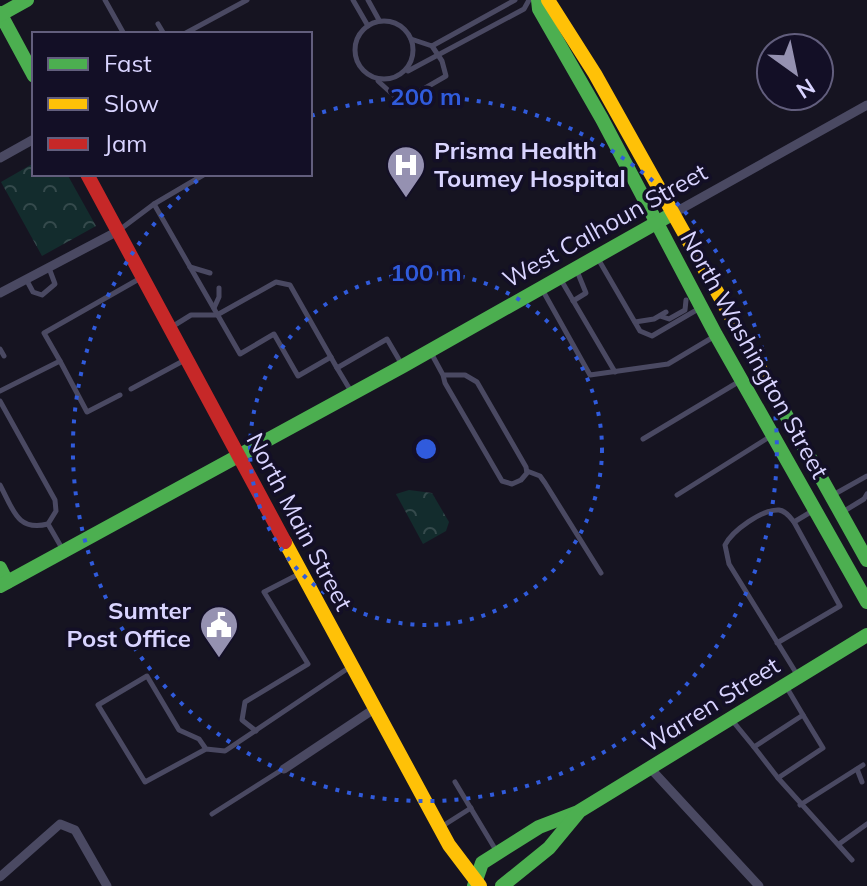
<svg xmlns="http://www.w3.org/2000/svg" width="867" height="886" font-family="Mulish,sans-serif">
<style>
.park{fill:url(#park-crowns)}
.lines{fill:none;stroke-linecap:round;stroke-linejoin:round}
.lane{stroke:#4a4962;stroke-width:5}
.street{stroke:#4a4962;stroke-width:9}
.fast{stroke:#4caf50;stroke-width:14}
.slow{stroke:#ffc107;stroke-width:14}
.jam{stroke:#c62828;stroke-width:14}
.ring{fill:none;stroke:#305bdc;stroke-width:4;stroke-dasharray:4 8}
.labels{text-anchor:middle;stroke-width:7;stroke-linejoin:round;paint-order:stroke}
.poi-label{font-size:24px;font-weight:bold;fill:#d9d4ff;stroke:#130f26;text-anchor:start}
.street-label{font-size:24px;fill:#d9d4ff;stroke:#130f26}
.centre{fill:#305bdc;stroke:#130f26;stroke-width:4}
.ring-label{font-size:24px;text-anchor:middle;font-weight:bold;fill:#305bdc;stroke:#130f26;stroke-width:7;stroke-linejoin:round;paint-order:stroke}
</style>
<defs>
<pattern id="park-crowns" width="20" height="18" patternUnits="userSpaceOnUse" patternTransform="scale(2)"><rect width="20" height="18" fill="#132c2d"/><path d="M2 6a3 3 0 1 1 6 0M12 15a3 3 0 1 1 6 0" fill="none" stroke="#354a4c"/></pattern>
</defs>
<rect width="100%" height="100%" fill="#161421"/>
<g class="park">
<path d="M34 163V174H67L96 226 42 256 1 182Z"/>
<path d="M409 490 432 493 449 522 446 531 423 544 396 494Z"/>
</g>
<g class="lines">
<g class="lane">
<path d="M105 0 124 34"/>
<path d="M353 0 368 26"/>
<path d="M368 0 379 20"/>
<circle cx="384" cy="50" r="29"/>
<path d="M158 24 164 34"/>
<path d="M184 34 247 0"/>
<path d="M411 39 432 46 515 0"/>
<path d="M408 71 524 9 529 0"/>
<path d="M378 81 401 102"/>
<path d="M413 95 446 76 442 61 432 46"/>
<path d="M154 204 240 354 274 334 298 376 331 357"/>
<path d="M118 231 154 204 205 174"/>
<path d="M597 257 640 331 652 336 700 308"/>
<path d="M190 267 210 273"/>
<path d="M26 279 33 292 42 295 55 284 49 268"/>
<path d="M561 280 615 372"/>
<path d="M543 291 590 375 668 364 715 336"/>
<path d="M573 301 586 293 577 271"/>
<path d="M214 308 219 297V288"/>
<path d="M660 316 669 319 685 310 686 300"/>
<path d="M635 322 654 319 666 312"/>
<path d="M170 328 191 315H217L276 282 290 285 337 368 387 339 401 363"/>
<path d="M0 349 4 356"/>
<path d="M430 351 443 375 445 383 502 481 512 484 521 480 527 473 526 467 477 382 465 375H443"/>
<path d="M60 361 87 412 120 395"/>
<path d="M337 368 352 393"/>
<path d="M131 389 183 361"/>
<path d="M0 391 60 361 44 333 139 279"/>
<path d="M0 401 55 500 56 511 48 524 63 550"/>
<path d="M643 439 740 381"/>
<path d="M527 471 540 476 545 483 601 573"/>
<path d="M0 485C13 509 17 532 48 524"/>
<path d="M677 495 771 436"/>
<path d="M833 495 867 476"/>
<path d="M841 513 864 499 867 494"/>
<path d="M794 522 814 510"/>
<path d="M777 643 840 606 794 522C790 517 786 511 779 510 762 509 732 531 725 545L729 564 798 676"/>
<path d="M787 688 803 715"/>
<path d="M731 719 754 747 803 715 823 748 778 778 852 860"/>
<path d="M256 731 242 720 245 702 308 664 264 592 301 573"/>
<path d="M754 747 778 778"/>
<path d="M206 749 145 782 98 705 147 676 179 730 199 739 206 749 225 751 350 667"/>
<path d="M857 769 862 782"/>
<path d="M455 782 497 852"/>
<path d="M800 805 863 765"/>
<path d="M212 814 283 769"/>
<path d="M441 827 471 808"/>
<path d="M839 844 867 824"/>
</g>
<g class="street">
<path d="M0 158 34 139"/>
<path d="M672 214 867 105"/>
<path d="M0 293 118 231"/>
<path d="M650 768 759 886"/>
<path d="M284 769 374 709"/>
<path d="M0 877 60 824 75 830 107 886"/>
</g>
<g class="fast">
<path d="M538 0 539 9 602 119 716 335 867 602"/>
<path d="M0 13 34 76"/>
<path d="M0 15 27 0"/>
<path d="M772 390 867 560"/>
<path d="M0 568 7 582"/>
<path d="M0 586 403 366 672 214"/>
<path d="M474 886 482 863 539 827 578 812 867 635"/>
<path d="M502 886 549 848 578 813"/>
</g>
<g class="slow">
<path d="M548 0 595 74 772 390"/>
<path d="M285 542 449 845 480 886"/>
</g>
<path class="jam" d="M87 174 285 542"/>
</g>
<g class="ring">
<circle cx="426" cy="449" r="176"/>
<path d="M311 116A352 352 0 1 1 204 175"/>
</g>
<defs>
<symbol id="hospital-pin" viewBox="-11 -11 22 30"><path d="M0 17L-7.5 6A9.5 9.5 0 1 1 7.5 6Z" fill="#9591b1" stroke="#130f26"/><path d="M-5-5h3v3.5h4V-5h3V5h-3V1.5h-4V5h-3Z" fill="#fff"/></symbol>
<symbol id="civic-pin" viewBox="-11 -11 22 30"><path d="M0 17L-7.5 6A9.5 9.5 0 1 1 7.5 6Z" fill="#9591b1" stroke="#130f26"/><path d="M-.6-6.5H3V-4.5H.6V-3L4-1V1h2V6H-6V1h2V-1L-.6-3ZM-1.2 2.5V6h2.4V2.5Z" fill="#fff"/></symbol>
</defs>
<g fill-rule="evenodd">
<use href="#hospital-pin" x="384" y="143" width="44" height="60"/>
<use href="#civic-pin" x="197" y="603" width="44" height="60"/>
</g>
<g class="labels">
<g class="poi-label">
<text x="434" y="159">Prisma Health<tspan x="434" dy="28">Toumey Hospital</tspan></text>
<text x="191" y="619" text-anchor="end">Sumter<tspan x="191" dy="28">Post Office</tspan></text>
</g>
<g class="street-label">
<text transform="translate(605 226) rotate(-29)" y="8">West Calhoun Street</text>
<text transform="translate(754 355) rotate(61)" y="8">North Washington Street</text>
<text transform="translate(299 522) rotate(62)" y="8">North Main Street</text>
<text transform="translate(711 705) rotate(-32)" y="8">Warren Street</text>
</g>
</g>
<circle cx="426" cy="449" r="12" class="centre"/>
<g class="ring-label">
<text x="426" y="105">200 m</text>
<text x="426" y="281">100 m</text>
</g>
<rect x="32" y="32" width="280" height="144" fill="#130f26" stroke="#625e7d" stroke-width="2"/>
<rect x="48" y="58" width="40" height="12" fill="#4caf50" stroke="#625e7d" stroke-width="2"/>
<text x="104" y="72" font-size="24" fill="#d9d4ff">Fast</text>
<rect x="48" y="98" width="40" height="12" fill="#ffc107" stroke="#625e7d" stroke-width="2"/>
<text x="104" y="112" font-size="24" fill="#d9d4ff">Slow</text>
<rect x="48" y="138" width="40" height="12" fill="#c62828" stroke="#625e7d" stroke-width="2"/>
<text x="104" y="152" font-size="24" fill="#d9d4ff">Jam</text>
<g transform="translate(795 72) rotate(147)"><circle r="38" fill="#130f26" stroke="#625e7d" stroke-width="2"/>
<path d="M0-6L14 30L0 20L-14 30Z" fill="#9591b1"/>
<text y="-12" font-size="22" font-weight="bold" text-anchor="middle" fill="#d9d4ff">N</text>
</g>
</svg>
